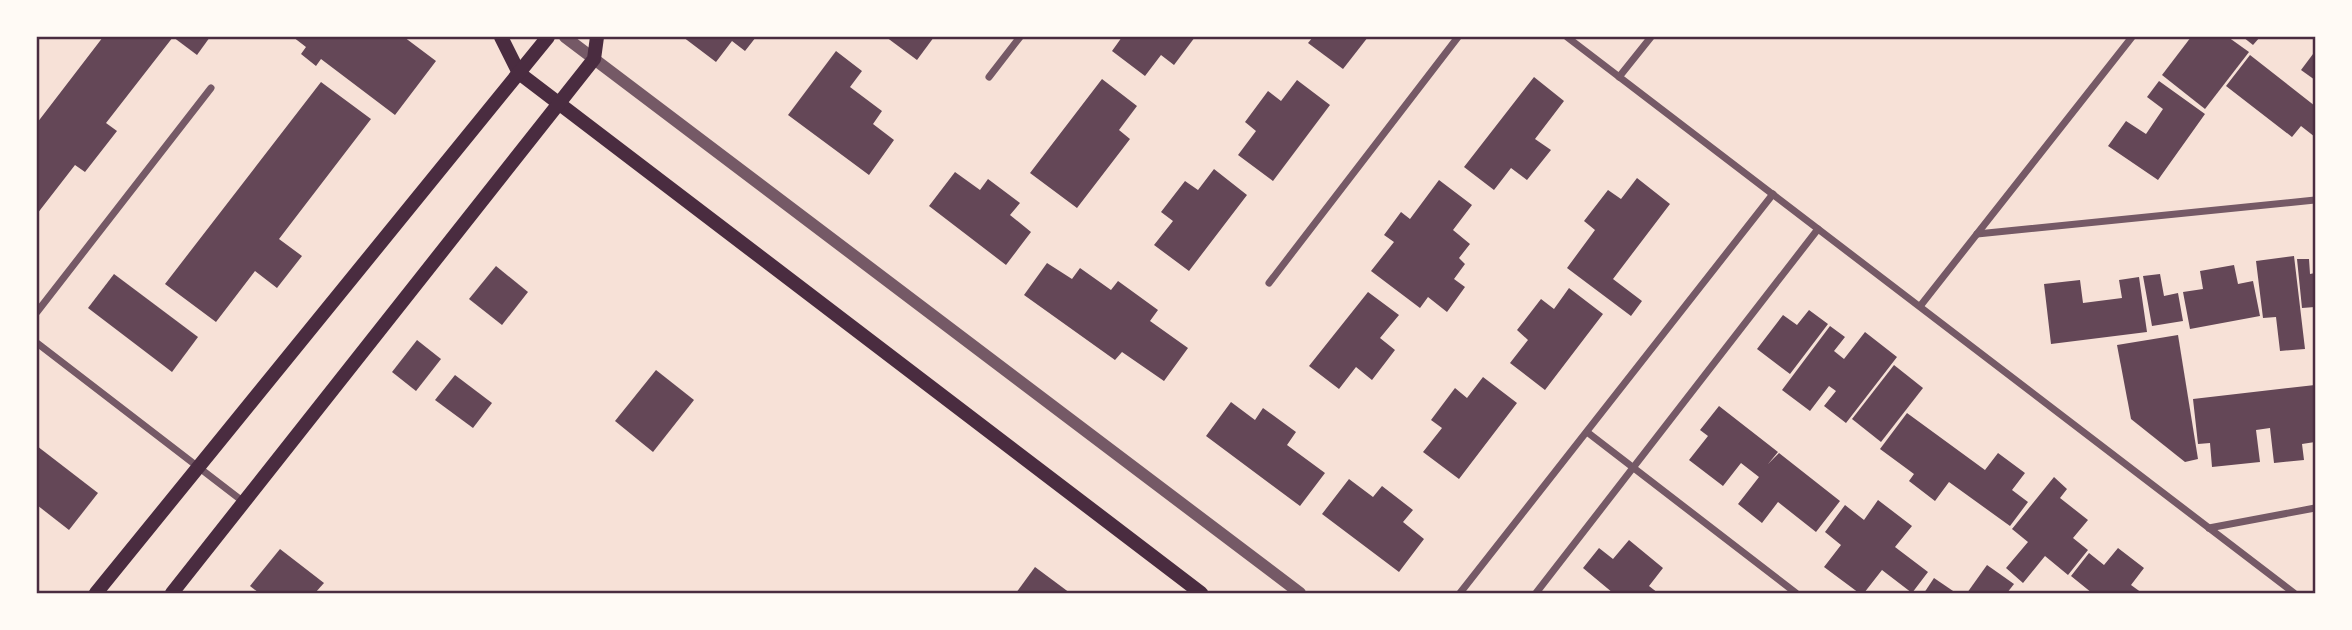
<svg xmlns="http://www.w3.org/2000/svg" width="2352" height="630" font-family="'Source Serif 4',serif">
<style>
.building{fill:#644757}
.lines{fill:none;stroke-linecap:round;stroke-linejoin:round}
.minor{stroke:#755966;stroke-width:7}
.tertiary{stroke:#755966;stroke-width:12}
.secondary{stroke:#4a2c40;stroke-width:14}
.neatline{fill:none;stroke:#4a2c40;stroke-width:2.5}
</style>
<rect width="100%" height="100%" fill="#f7e1d7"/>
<g class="building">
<path d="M103 37H173L106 123 117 131 85 172 75 165 37 214V123Z"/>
<path d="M173 37H210L197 55Z"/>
<path d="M293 37H404L436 61 395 115 321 59 316 66 301 54 306 47Z"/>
<path d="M683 37H756L745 51 732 41 716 62Z"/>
<path d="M886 37H934L917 60Z"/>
<path d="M1122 37H1195L1174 65 1161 55 1145 76 1112 51Z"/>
<path d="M1313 37H1368L1343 69 1308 43Z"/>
<path d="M2191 37H2228L2249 52 2205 109 2162 75Z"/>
<path d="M2243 37H2260L2253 45Z"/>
<path d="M836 51 862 71 850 87 882 111 873 124 894 140 869 175 788 115Z"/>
<path d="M2313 54 2315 55V80L2301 70Z"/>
<path d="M2250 55 2315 106V137L2301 126 2292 137 2226 86Z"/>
<path d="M1534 77 1564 101 1535 139 1551 150 1527 180 1511 168 1494 190 1464 167Z"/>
<path d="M1102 79 1137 106 1119 130 1130 139 1077 208 1030 173Z"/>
<path d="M1297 80 1330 105 1273 181 1238 155 1256 131 1245 122 1268 91 1281 101Z"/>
<path d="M2159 81 2205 114 2158 180 2108 146 2126 121 2146 134 2163 109 2147 97Z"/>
<path d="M321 82 371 119 279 239 302 256 277 288 255 271 216 322 165 284Z"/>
<path d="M1214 169 1247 195 1189 271 1154 245 1173 221 1161 212 1185 181 1198 190Z"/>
<path d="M955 172 980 190 988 179 1020 203 1010 215 1031 232 1006 265 929 206Z"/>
<path d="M1637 178 1670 204 1613 279 1642 301 1631 316 1567 268 1595 230 1584 221 1608 190 1621 199Z"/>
<path d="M1439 180 1472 205 1453 230 1470 244 1459 258 1465 264 1454 279 1465 287 1447 312 1428 297 1420 308 1371 271 1394 242 1384 235 1401 212 1410 219Z"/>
<path d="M2294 256 2305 349 2280 351 2276 317 2263 318 2256 261Z"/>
<path d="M2297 259H2309L2310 274 2315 273V307L2302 308Z"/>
<path d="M1047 263 1072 279 1080 268 1111 290 1118 281 1158 310 1150 321 1188 348 1164 381 1122 352 1115 360 1024 295Z"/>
<path d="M2234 265 2238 284 2253 281 2260 316 2190 329 2183 292 2203 289 2200 271Z"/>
<path d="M496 266 528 292 502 325 469 299Z"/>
<path d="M114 274 198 337 172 372 88 308Z"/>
<path d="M2160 274 2164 296 2178 293 2183 321 2152 326 2143 276Z"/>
<path d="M2139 277 2147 332 2051 344 2044 284 2080 280 2083 303 2122 298 2119 280Z"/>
<path d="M1569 288 1603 314 1545 390 1510 363 1528 340 1517 330 1541 299 1554 309Z"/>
<path d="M1368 292 1399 315 1380 338 1395 350 1372 380 1356 367 1339 389 1309 366Z"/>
<path d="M1809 310 1828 324 1790 374 1757 349 1783 315 1797 325Z"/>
<path d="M1830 326 1845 337 1834 351 1844 359 1865 332 1897 357 1846 423 1824 406 1836 391 1829 386 1810 411 1782 390Z"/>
<path d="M2178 335 2198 459 2185 462 2131 419 2117 345Z"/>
<path d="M417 340 441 359 416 391 392 372Z"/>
<path d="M1894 365 1923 388 1881 442 1852 419Z"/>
<path d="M656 370 694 400 653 452 615 421Z"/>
<path d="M455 375 492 403 473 428 435 400Z"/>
<path d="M1483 377 1517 403 1459 479 1423 452 1442 428 1431 420 1455 388 1467 398Z"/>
<path d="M2315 385V442L2302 444 2304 460 2274 463 2270 428 2256 430 2260 462 2212 467 2210 443 2198 444 2193 399Z"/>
<path d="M1231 402 1255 420 1263 408 1296 432 1287 445 1325 473 1300 506 1206 436Z"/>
<path d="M1719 406 1778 452 1768 464 1779 453 1840 501 1816 532 1778 502 1762 523 1738 504 1759 477 1741 463 1723 486 1689 460 1708 436 1700 430Z"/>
<path d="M1907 413 1985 470 1998 453 2025 473 2012 490 2028 502 2010 526 1949 482 1935 501 1909 481 1914 474 1880 449Z"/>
<path d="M37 446 98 493 69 530 37 505Z"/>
<path d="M2054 477 2067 489 2060 498 2088 520 2073 538 2088 550 2068 575 2045 556 2023 583 2006 568 2028 542 2012 529Z"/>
<path d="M1349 479 1373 497 1382 486 1413 510 1403 522 1424 539 1399 572 1322 514Z"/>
<path d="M1878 500 1912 526 1895 547 1928 572 1912 593 1882 570 1864 593H1859L1824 567 1841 545 1825 532 1845 505 1864 520Z"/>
<path d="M1629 540 1663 568 1649 586 1658 593H1613L1583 568 1599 548 1613 559Z"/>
<path d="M2118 548 2144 568 2131 585 2142 593H2092L2071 576 2089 553 2104 565Z"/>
<path d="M280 549 324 583 315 593H259L250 586Z"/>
<path d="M1987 565 2014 584 2007 593H1967Z"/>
<path d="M1035 567 1070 593H1016Z"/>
<path d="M1934 578 1956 593H1924Z"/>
</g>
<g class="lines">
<g class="minor">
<path d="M1567 37 2294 593"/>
<path d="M989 77 1020 37"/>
<path d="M1619 77 1651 37"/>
<path d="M1977 234 2315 200"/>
<path d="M1269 283 1458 37"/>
<path d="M1921 305 2132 37"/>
<path d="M37 312 211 88"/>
<path d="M37 343 245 503"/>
<path d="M1587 432 1796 593"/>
<path d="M2209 528 2315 508"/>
<path d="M1460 593 1773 194"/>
<path d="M1536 593 1818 229"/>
</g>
<path class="tertiary" d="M565 37 1300 593"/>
<g class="secondary">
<path d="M501 37 519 73 1201 593"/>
<path d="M96 593 548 37"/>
<path d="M172 593 594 59 597 37"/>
</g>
</g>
<rect width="2352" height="630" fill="none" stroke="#fffaf5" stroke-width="77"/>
<rect x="38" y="38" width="2276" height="554" class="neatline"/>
</svg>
